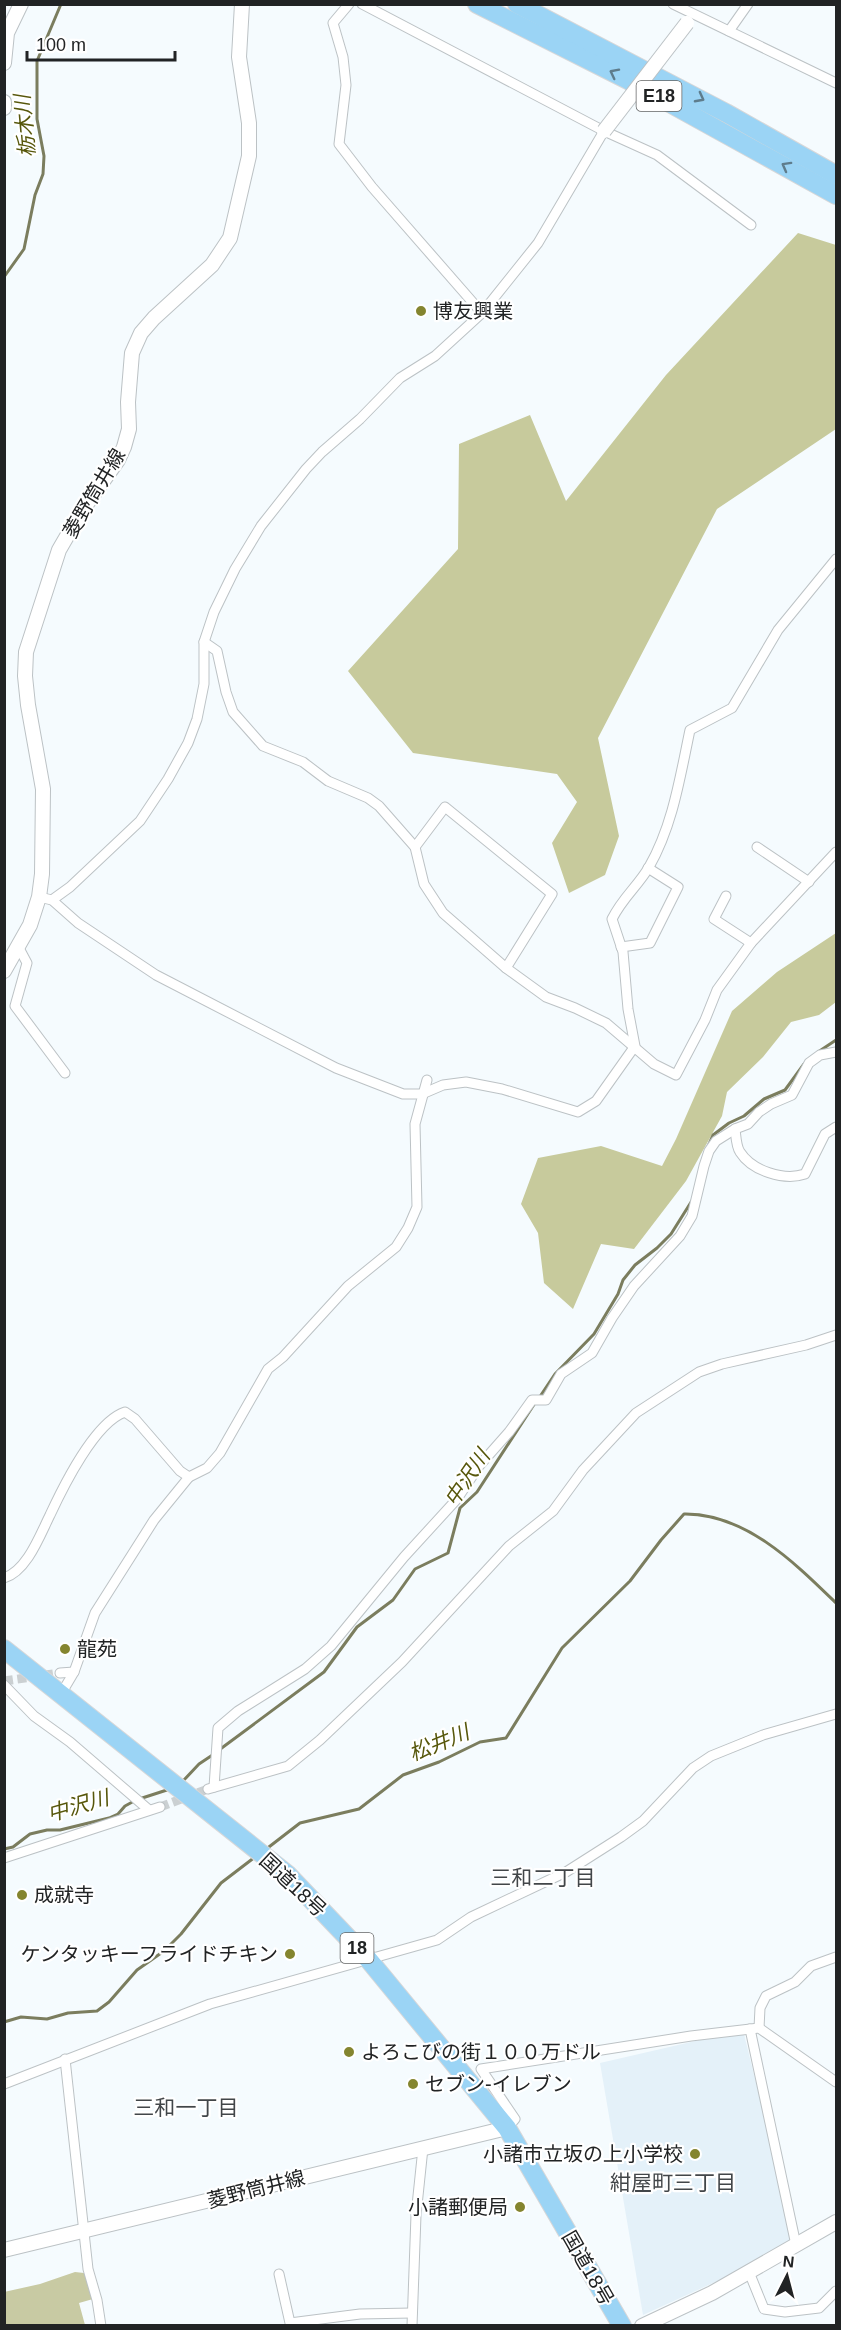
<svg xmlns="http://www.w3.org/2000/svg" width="841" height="2330" font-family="Helvetica,'Noto Sans JP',sans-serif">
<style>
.built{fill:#e4f1f9}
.green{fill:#c8caa3}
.forest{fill:#c7ca9c}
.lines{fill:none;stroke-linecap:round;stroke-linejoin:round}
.stream{stroke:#7b7d5e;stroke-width:3}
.street-tunnel{stroke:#cbd0d2;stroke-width:9;stroke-dasharray:9 4.5;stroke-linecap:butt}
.street-casing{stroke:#bcc2c5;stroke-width:11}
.secondary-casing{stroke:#bcc2c5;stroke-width:16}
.highway-casing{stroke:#d7d7d8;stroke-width:20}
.street{stroke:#fff;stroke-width:9}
.secondary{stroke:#fff;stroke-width:14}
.highway{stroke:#9bd4f5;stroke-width:18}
.secondary-bridge-casing{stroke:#bcc2c5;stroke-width:16;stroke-linecap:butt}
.secondary-bridge{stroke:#fff;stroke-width:14}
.oneway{stroke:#5e7c8c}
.poi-dot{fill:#84852f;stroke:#fff;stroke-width:2}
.labels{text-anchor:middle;stroke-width:4.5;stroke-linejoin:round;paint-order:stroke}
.shield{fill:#fff;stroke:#646566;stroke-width:1.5}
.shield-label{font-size:18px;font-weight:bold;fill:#212324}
.poi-label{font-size:20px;fill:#212324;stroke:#fff;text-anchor:start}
.street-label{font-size:20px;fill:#212324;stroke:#fff}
.water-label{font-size:21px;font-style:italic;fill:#57570b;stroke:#fff}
.neighbourhood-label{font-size:21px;fill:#424649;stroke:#fff}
</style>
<rect width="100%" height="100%" fill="#f5fbfe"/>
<path class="built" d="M743 2030 796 2245 643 2315 600 2063Z"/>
<path class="green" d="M75 2272 84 2273 93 2299 79 2303 85 2325H5L4 2292 40 2284Z"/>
<g class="forest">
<path d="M798 233 836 245V429L717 509 598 738 619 836 605 875 569 893 552 843 577 802 557 774 413 753 348 671 458 549 459 444 530 415 566 501 666 375Z"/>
<path d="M836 933V1002L819 1015 791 1022 763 1057 727 1092 722 1116 686 1181 634 1249 601 1244 573 1309 544 1283 538 1233 521 1204 538 1158 601 1146 662 1166 676 1139 732 1011 777 972Z"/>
</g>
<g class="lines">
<g class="stream">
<path d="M4 277 24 249 35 195 43 174 44 156 37 119V61L61 4"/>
<path d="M818 1052 836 1040"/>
<path d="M709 1144 713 1135 729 1123 744 1116 764 1099 785 1090 804 1064"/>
<path d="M539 1398 555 1374 594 1334 618 1294 623 1280 635 1265 657 1248 671 1234 693 1199"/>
<path d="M219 1750 324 1672 357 1627 393 1600 415 1569 448 1553 460 1508 477 1492 535 1403"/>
<path d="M183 1781 199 1764 214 1754"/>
<path d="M4 1849 13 1847 30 1834 47 1830H60L109 1818 118 1814 125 1806 136 1800 170 1789"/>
<path d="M265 1850 300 1823 359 1809 403 1775 439 1762 480 1742 506 1738 562 1648 630 1581 661 1540 684 1514C745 1513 795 1563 836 1603"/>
<path d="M4 2022 21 2017 47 2019 68 2013 97 2011 109 2002 137 1970 164 1951 181 1934 221 1883 255 1857"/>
</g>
<g class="street-tunnel">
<path d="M4 1681 60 1673"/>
<path d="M160 1807 208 1789"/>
</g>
<defs>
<g id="street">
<path d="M349 4 333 23 343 57 346 85 339 144 372 187 482 313"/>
<path d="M362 4 604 131 657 155 751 225"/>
<path d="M673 4 836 83"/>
<path d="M729 31 748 4"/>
<path d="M204 642 217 651 226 692 233 712 263 746 303 762 328 781 368 798 379 806 415 847 424 884 443 913 506 968 546 997 575 1008 606 1023 654 1064 676 1075 705 1020 717 990 751 943 836 852"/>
<path d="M415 847 445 807 552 894 506 968"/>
<path d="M757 847 809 882"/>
<path d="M726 896 714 919 751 943"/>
<path d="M39 897 52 900 78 923 156 975 336 1068 403 1094H422L443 1085 466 1082 502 1089 578 1112 596 1101 635 1046 628 1009 623 952 612 919C623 897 638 886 649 867 673 825 680 777 690 730L732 708 778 630 836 559"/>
<path d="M52 900 70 887 140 821 168 779 188 743 197 719 204 684V642L214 612 235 569 261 526 306 469 322 452 360 419 400 378 435 356 482 313 538 243 604 131"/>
<path d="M621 947 650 943 678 887 648 868"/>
<path d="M19 948 27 963 15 1006 65 1073"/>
<path d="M735 1129C736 1136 736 1146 740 1152 752 1171 784 1181 805 1174L825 1134 836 1127"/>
<path d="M4 1578C27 1571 40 1535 50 1515 63 1487 95 1422 125 1412L135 1419 180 1471 189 1477 207 1468 220 1453 268 1369 283 1357 348 1286 396 1247 408 1228 417 1207 415 1124 427 1080"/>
<path d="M60 1673 74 1672"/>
<path d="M4 1685 34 1716 70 1742 149 1810"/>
<path d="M61 1694 74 1672 95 1613 154 1520 189 1477"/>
<path d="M214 1787 218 1728 238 1711 305 1669 331 1646 404 1557 457 1499 479 1466 509 1432 532 1400H546L561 1374 592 1353 612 1318 634 1286 680 1236 692 1216 704 1166 709 1151 716 1141 735 1129 748 1124 759 1112 771 1104 792 1095 809 1063 820 1055 836 1052"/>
<path d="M208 1789 288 1766 320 1740 402 1662 509 1546 553 1511 583 1470 636 1413 699 1372 722 1364 806 1345 836 1335"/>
<path d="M4 1858 160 1807"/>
<path d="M759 2028 760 2008 766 1996 795 1982 811 1966 836 1957"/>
<path d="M750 2029 796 2245"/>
<path d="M65 2059 88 2269 97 2300 101 2326"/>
<path d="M4 2084 210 2004 437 1940 471 1917 566 1872 621 1837 643 1821 693 1768 711 1756 763 1735 836 1714"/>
<path d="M507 2128 515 2119 481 2069 691 2036 759 2028 836 2082"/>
<path d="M749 2272 764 2309 785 2312 819 2308 836 2291"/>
<path d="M279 2274 290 2323 360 2314 412 2313"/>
<path d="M412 2326 416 2215 423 2148"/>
</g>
<g id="secondary">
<path d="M4 63 7 33 21 4"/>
<path d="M4 102V108"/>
<path d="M4 971 30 925 39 897 42 874 43 789 28 705 25 676 26 652 59 550 81 512 118 460 124 447 129 429 128 402 132 353 141 333 154 318 212 265 230 238 249 156V123L239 57 242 4"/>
<path d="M4 2250 507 2128"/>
<path d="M642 2326 712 2293 836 2222"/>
</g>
<g id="highway">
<path d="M477 4 628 80 836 195"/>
<path d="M517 4 726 113 836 175"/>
<path d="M4 1649 287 1874 368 1959 507 2128 622 2326"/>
</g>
</defs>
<use href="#street" class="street-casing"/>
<use href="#secondary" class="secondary-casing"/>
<use href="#highway" class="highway-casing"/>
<use href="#street" class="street"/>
<use href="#secondary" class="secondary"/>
<use href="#highway" class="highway"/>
<defs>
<path id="secondary-bridge" d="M604 131 687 23"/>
</defs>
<use href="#secondary-bridge" class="secondary-bridge-casing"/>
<use href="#secondary-bridge" class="secondary-bridge"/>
</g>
<defs><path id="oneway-chevron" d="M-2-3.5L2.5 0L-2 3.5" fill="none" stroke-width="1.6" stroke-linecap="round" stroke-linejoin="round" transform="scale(1.5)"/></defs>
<g class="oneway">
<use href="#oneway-chevron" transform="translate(614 73) rotate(-153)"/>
<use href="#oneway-chevron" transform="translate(700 98) rotate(28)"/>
<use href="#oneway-chevron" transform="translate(786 166) rotate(-151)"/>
</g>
<g class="poi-dot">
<circle cx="421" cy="311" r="6"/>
<circle cx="65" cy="1649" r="6"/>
<circle cx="22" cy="1895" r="6"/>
<circle cx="290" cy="1954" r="6"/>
<circle cx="349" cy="2052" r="6"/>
<circle cx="413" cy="2084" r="6"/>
<circle cx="695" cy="2154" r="6"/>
<circle cx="520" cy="2207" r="6"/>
</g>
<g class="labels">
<g class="shield">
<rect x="636.5" y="81" width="45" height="30" rx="4.5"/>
<rect x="340.5" y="1933" width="33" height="30" rx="4.5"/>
</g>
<g class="shield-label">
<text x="659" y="102">E18</text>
<text x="357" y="1954">18</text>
</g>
<g class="poi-label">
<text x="433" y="318">博友興業</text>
<text x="77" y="1656">龍苑</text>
<text x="34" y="1902">成就寺</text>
<text x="278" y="1961" text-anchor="end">ケンタッキーフライドチキン</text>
<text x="361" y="2059">よろこびの街１００万ドル</text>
<text x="425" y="2091">セブン-イレブン</text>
<text x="683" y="2161" text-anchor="end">小諸市立坂の上小学校</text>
<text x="508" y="2214" text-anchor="end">小諸郵便局</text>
</g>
<g class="street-label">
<text transform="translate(94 493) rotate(-59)" y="7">菱野筒井線</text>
<text transform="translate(293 1885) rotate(43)" y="7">国道18号</text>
<text transform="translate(256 2189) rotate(-14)" y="7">菱野筒井線</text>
<text transform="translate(588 2268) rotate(60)" y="7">国道18号</text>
</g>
<g class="water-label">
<text transform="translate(25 126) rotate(-95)" y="7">栃木川</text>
<text transform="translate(467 1478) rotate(-56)" y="7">中沢川</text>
<text transform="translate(439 1743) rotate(-22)" y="7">松井川</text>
<text transform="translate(78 1806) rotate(-16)" y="7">中沢川</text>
</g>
<g class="neighbourhood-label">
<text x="543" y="1885">三和二丁目</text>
<text x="186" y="2115">三和一丁目</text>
<text x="673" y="2190">紺屋町三丁目</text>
</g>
</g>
<rect width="841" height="2330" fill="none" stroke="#212324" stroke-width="12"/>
<g transform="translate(787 2276) rotate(6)" stroke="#ffffff" stroke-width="4.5" paint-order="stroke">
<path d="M0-4.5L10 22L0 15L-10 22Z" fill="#212324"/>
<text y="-9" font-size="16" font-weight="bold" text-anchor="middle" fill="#212324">N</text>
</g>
<path d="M27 51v9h148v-9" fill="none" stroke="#212324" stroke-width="3"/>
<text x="36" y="51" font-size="18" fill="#212324" stroke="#ffffff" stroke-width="4.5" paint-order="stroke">100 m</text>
</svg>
